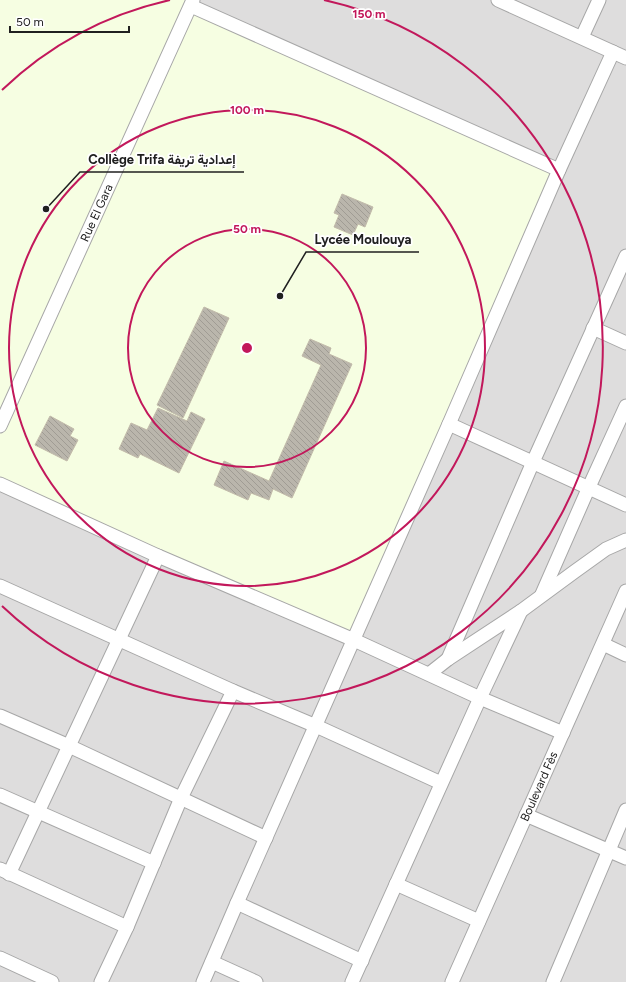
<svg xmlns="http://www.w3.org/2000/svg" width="626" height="982" font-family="Figtree,Vazirmatn,sans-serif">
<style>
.residential{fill:#dedddd}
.education{fill:#f6fee2}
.building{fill:url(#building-back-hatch);stroke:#c2bbaa}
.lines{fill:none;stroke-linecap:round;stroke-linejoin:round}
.street-casing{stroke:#a7a7a7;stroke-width:15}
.street{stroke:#fff;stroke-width:13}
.ring{fill:none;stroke:#c2185b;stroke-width:2}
.labels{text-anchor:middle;stroke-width:3.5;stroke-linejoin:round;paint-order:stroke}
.street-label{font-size:12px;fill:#202020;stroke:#fff}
.centre{fill:#c2185b;stroke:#fff;stroke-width:2}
.ring-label{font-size:12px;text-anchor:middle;font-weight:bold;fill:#c2185b;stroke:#fff;stroke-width:3.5;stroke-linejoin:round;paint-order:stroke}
.leader{fill:none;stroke:#202020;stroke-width:1.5}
.callout-dot{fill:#202020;stroke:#fff;stroke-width:1.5}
.callout-label{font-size:13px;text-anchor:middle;font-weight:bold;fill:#202020;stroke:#fff;stroke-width:3.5;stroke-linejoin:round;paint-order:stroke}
</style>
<defs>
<pattern id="building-back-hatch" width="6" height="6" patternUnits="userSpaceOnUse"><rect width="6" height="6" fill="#bab6ac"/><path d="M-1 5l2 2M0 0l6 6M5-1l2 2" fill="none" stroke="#a09c94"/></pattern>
</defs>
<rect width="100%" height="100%" fill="#f0f0e7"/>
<rect class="residential" x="0" y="0" width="626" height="982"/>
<path class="education" d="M0 0H185L182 8 561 174 352 641 0 484Z"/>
<g class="building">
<path d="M342 194 373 207 365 227 358 224 353 235 334 227 339 215 334 213Z"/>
<path d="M204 307 229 318 183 418 157 405Z"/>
<path d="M310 339 331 348 329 354 352 364 292 498 273 489 269 500 251 493 248 500 214 485 224 461 269 481 321 365 302 356Z"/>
<path d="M158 408 187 421 191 412 205 419 179 473 140 454 138 458 119 449 131 423 147 430Z"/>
<path d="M50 416 74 429 70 436 78 440 67 461 35 445Z"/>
</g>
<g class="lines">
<defs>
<g id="street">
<path d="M498 0 626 58"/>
<path d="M191 6 559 170"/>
<path d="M582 37 599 0"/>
<path d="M593 328 626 343"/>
<path d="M449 424 626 505"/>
<path id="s1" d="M0 426 193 0"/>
<path d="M0 484 158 556 354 640 480 698 563 733"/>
<path d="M0 586 233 691 316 726 441 783"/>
<path d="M542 594 589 487 626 406"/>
<path d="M603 644 626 655"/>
<path d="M448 659 533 462 626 256"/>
<path d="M429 674 448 659 521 611 574 572 606 549 626 540"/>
<path d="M0 716 69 746 266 838"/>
<path d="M0 795 154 863"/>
<path d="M526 815 626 858"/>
<path d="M0 869 127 927"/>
<path d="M9 874 158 556"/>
<path d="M396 884 479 921"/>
<path d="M237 903 362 961"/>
<path d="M0 958 52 982"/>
<path d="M212 962 256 982"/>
<path d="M101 982 127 927 181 798 233 691"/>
<path d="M203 982 237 903 449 424 559 170 613 52"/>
<path d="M352 982 480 698 521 611"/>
<path id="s2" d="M452 982 626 591"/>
<path d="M553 982 626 810"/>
</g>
</defs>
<use href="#street" class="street-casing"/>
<use href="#street" class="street"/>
</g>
<g class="ring">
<circle cx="247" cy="348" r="119"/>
<circle cx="247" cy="348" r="238"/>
<path d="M2 90A356 356 0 0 1 170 0M324 0A356 356 0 1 1 2 606"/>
</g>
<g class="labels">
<g class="street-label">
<text dy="4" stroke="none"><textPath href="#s1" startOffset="234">Rue El Gara</textPath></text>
<text dy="4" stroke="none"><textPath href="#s2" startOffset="214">Boulevard Fès</textPath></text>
</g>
</g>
<circle cx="247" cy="348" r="6" class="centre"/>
<g class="ring-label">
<text x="369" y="18">150 m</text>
<text x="247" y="114">100 m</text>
<text x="247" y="233">50 m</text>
</g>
<path class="leader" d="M46 209L80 172H244M280 296L306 252H419"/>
<g class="callout-dot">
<circle cx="46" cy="209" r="4"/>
<circle cx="280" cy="296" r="4"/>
</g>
<g class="callout-label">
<text x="162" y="164">Collège Trifa إعدادية تريفة</text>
<text x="363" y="244">Lycée Moulouya</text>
</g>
<path d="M10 26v6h119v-6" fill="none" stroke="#202020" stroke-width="2"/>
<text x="16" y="26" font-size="12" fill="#202020" stroke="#ffffff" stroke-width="3" paint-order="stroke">50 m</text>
</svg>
